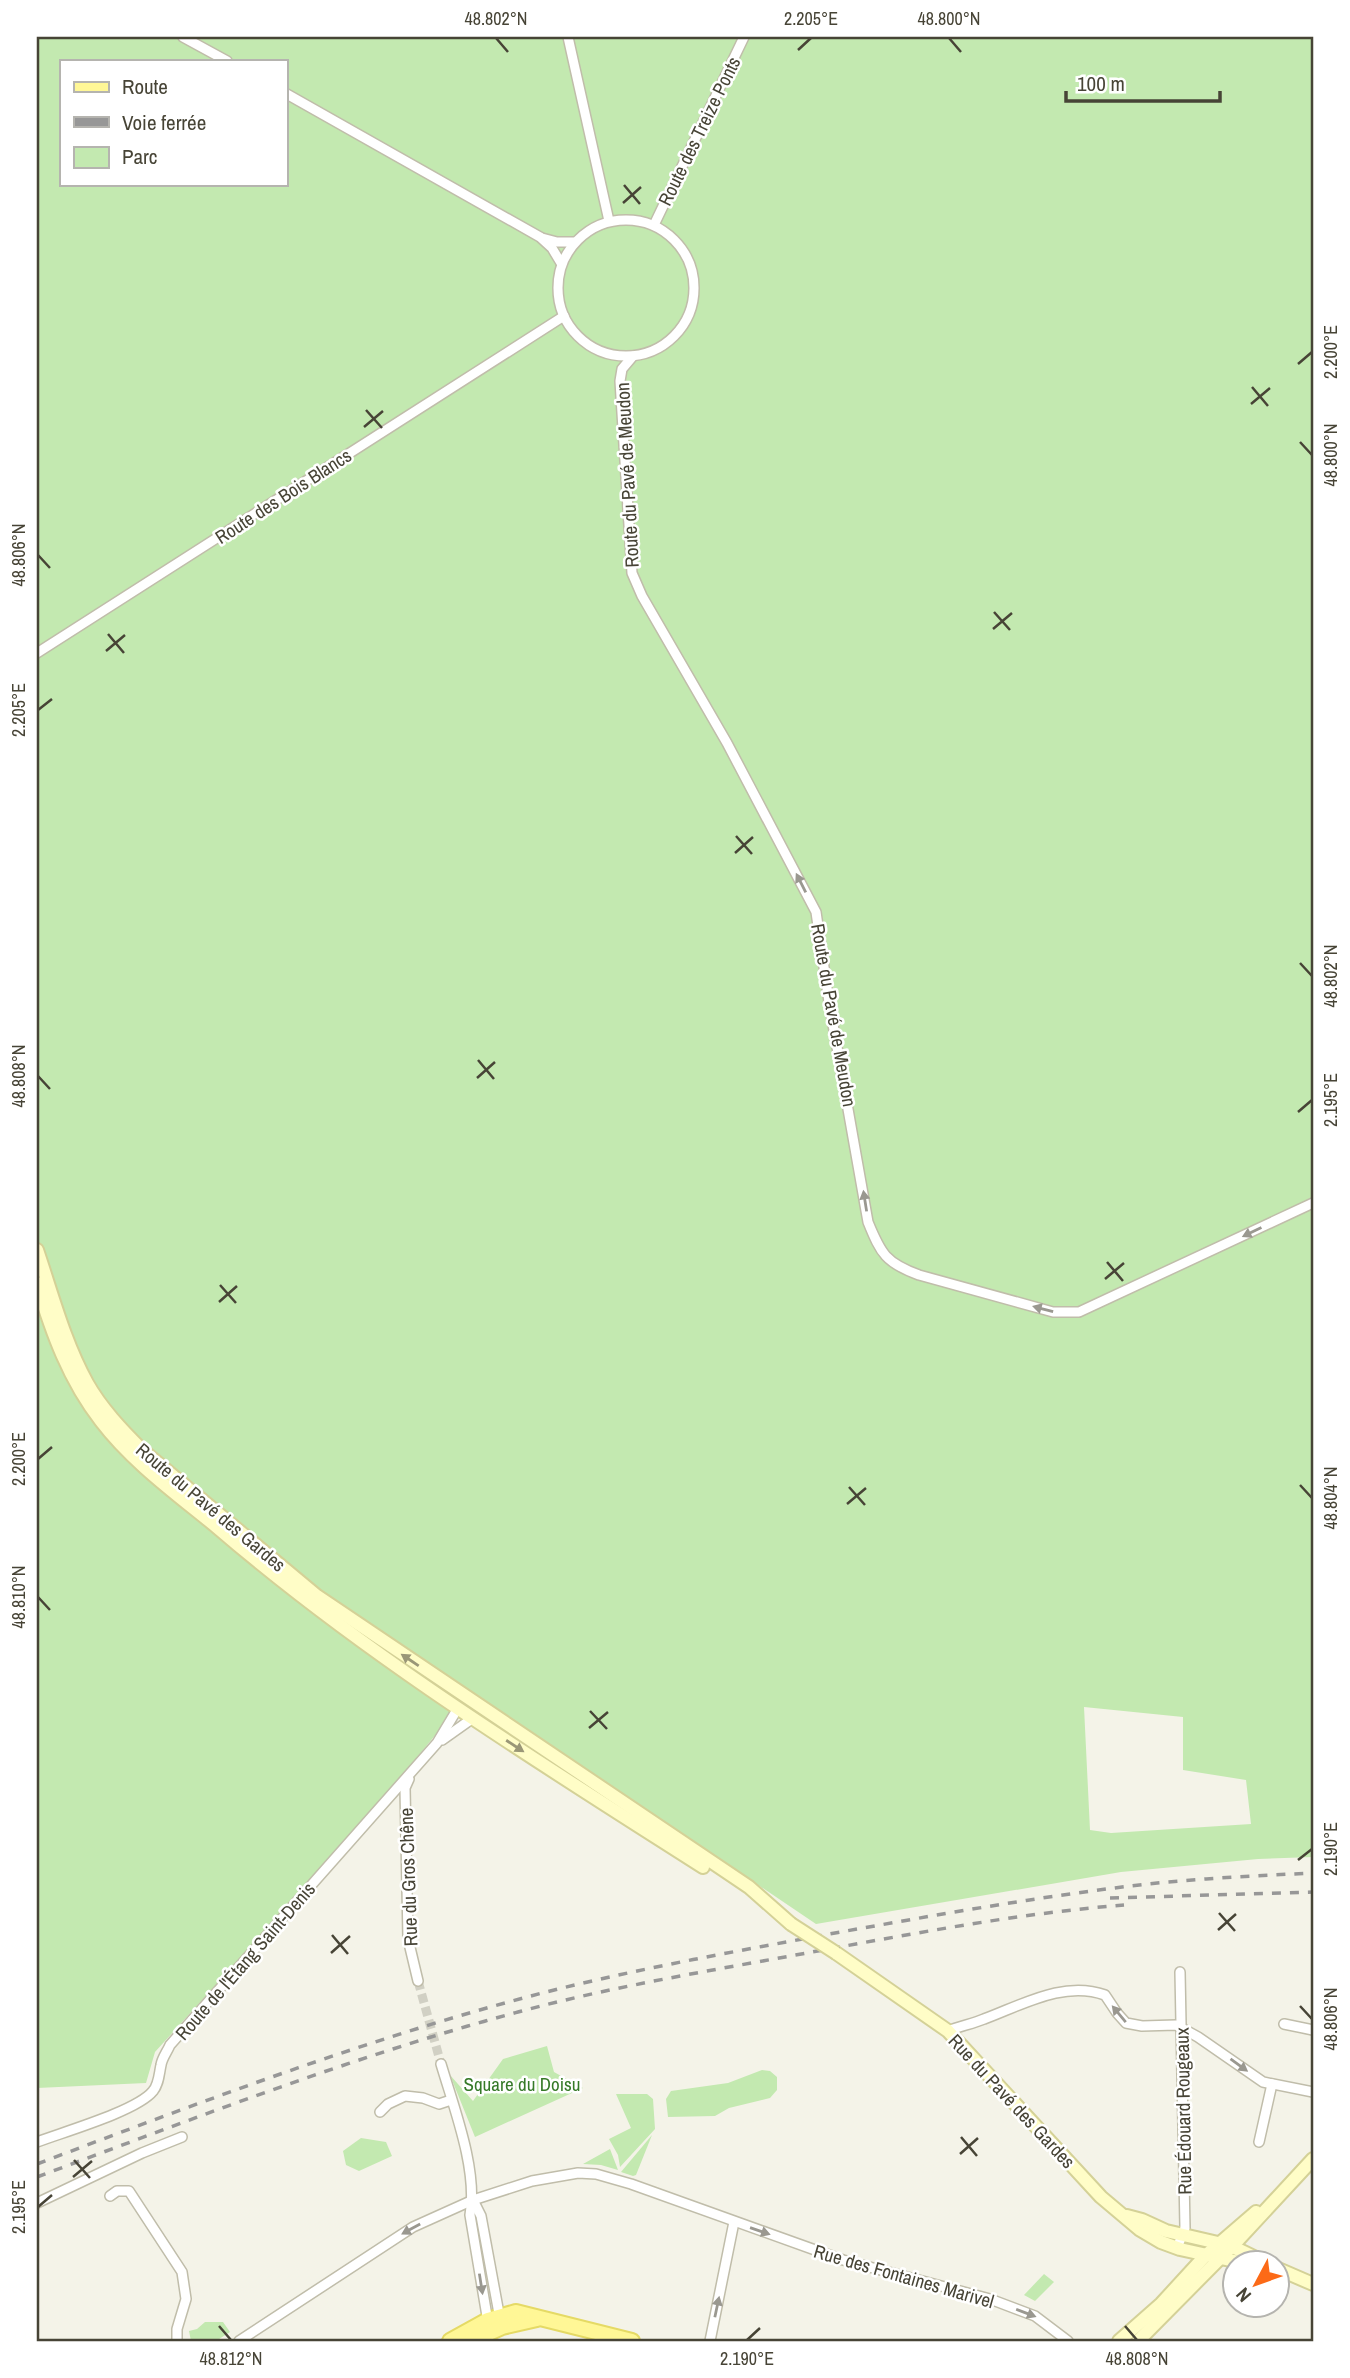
<svg xmlns="http://www.w3.org/2000/svg" width="1350" height="2378" font-family="'Archivo Narrow',sans-serif">
<style>
.green{fill:#c3e9b0;fill-rule:evenodd}
.lines{fill:none;stroke-linecap:round;stroke-linejoin:round}
.street-tunnel{stroke:#d1d0c4;stroke-width:9;stroke-dasharray:9 4.5;stroke-linecap:butt}
.street-casing{stroke:#c0bdaa;stroke-width:12}
.secondary-casing{stroke:#d4d197;stroke-width:16}
.primary-casing{stroke:#e5da65;stroke-width:18}
.street{stroke:#fff;stroke-width:9}
.secondary{stroke:#fffdc7;stroke-width:12}
.primary{stroke:#fff796;stroke-width:14}
.rail{stroke:#979797;stroke-width:3.5;stroke-dasharray:9 9;stroke-linecap:butt}
.secondary-bridge-casing{stroke:#d4d197;stroke-width:16;stroke-linecap:butt}
.secondary-bridge{stroke:#fffdc7;stroke-width:12}
.oneway{fill:#9a9890}
.oneway2{fill:#9a9777}
.ticks{fill:none;stroke:#474436;stroke-width:2.5}
.labels{text-anchor:middle;stroke-width:5;stroke-linejoin:round;paint-order:stroke}
.street-label{font-size:19px;fill:#474436;stroke:#fff}
.park-label{font-size:19px;fill:#367a28;stroke:#fff}
.neatline{fill:none;stroke:#474436;stroke-width:2.5}
.ticks-label{font-size:18px;text-anchor:middle;fill:#474436}
</style>
<rect width="100%" height="100%" fill="#f4f3e8"/>
<g class="green">
<path d="M37 37H1313V1857L1258 1859 1121 1872 816 1924 471 1691 376 1808 155 2052 146 2083 37 2088ZM61 61H285V184H61ZM1084 1707 1183 1717V1770L1246 1780 1251 1824 1111 1833 1090 1830Z"/>
<path d="M547 2046 554 2072 583 2088 475 2137 450 2075 473 2101 503 2059Z"/>
<path d="M762 2070 770 2071 777 2077V2090L770 2098 729 2108 715 2116 668 2117 666 2099 671 2091 728 2083Z"/>
<path d="M616 2094H647L653 2099 655 2129 620 2167 618 2155 609 2139 631 2128Z"/>
<path d="M652 2135 636 2175 633 2176 621 2172Z"/>
<path d="M361 2138 386 2142 392 2156 359 2171 346 2165 343 2151Z"/>
<path d="M610 2149 618 2170 601 2165 583 2164Z"/>
<path d="M1044 2274 1054 2282 1035 2301 1024 2295Z"/>
<path d="M205 2322H223L230 2332 216 2341H191L189 2331 197 2329Z"/>
</g>
<g class="lines">
<path class="street-tunnel" d="M418 1981 441 2064"/>
<defs>
<g id="street">
<path d="M183 37 227 61"/>
<path d="M568 37 609 221"/>
<path d="M285 93 540 237 552 248 561 263"/>
<circle cx="626" cy="288" r="68"/>
<path d="M654 225 744 37"/>
<path d="M542 238 557 242H574"/>
<path d="M633 356 622 369 620 381 632 573 642 596 727 743 816 912 829 1002 868 1222C881 1254 886 1263 919 1275L1053 1312H1079L1313 1203"/>
<path d="M37 653 564 316"/>
<path d="M442 1740 473 1718"/>
<path d="M409 1779 405 1788 408 1939 418 1981"/>
<path d="M1284 2024 1313 2030"/>
<path d="M948 2031C960 2026 972 2024 984 2019 1022 2005 1064 1980 1105 1995L1117 2013 1126 2023 1142 2026 1176 2025 1198 2037 1263 2082 1313 2092"/>
<path d="M441 2064C454 2108 478 2170 470 2215L488 2322"/>
<path d="M380 2112 388 2104 405 2096 423 2098 439 2104 451 2100"/>
<path d="M37 2142C63 2132 137 2111 153 2091 159 2084 159 2074 161 2065 162 2058 167 2052 170 2045L437 1743 458 1708"/>
<path d="M1259 2142 1272 2084"/>
<path d="M110 2196 117 2191H129L182 2272 186 2299 177 2329V2341"/>
<path d="M473 2200 481 2216 500 2319"/>
<path d="M37 2203 142 2153 182 2137"/>
<path d="M1177 2248 1185 2228 1180 1972"/>
<path d="M239 2341 413 2227 473 2200 532 2181 578 2173 596 2174 631 2184 843 2260 990 2299 1035 2316 1068 2341"/>
<path d="M710 2341 734 2222"/>
</g>
<g id="secondary">
<path d="M37 1250C52 1294 64 1341 87 1383 101 1408 122 1430 142 1450L317 1596 749 1887 791 1924"/>
<path d="M37 1283C52 1333 69 1380 101 1421 133 1463 178 1495 218 1528 368 1657 537 1761 703 1867"/>
<path d="M836 1953 948 2031 1101 2197 1139 2229 1161 2242 1180 2249 1239 2262"/>
<path d="M1127 2216 1142 2220 1166 2231 1231 2246 1264 2262"/>
<path d="M1276 2268 1313 2284"/>
<path d="M1119 2341 1161 2304 1205 2256 1256 2212"/>
<path d="M1138 2341 1239 2239 1313 2159"/>
</g>
<g id="primary">
<path d="M450 2341 488 2320 516 2312 632 2341"/>
<path d="M471 2341 502 2327 537 2319"/>
</g>
</defs>
<use href="#street" class="street-casing"/>
<use href="#secondary" class="secondary-casing"/>
<use href="#primary" class="primary-casing"/>
<use href="#street" class="street"/>
<use href="#secondary" class="secondary"/>
<use href="#primary" class="primary"/>
<g class="rail">
<path d="M1110 1898 1313 1892"/>
<path d="M37 2164C193 2105 350 2045 512 2001 618 1972 727 1953 835 1933 930 1916 1026 1899 1122 1887 1185 1879 1250 1876 1313 1873"/>
<path d="M37 2177C195 2118 354 2056 518 2012 618 1985 721 1969 823 1950 922 1932 1023 1913 1124 1905"/>
</g>
<defs>
<path id="secondary-bridge" d="M791 1924 836 1953"/>
</defs>
<use href="#secondary-bridge" class="secondary-bridge-casing"/>
<use href="#secondary-bridge" class="secondary-bridge"/>
</g>
<defs><path id="oneway-solid" d="M-6-.8H1V-3.2L6.5 0L1 3.2V.8H-6Z" transform="scale(1.75)"/></defs>
<g class="oneway">
<use href="#oneway-solid" transform="translate(801 883) rotate(-117)"/>
<use href="#oneway-solid" transform="translate(865 1201) rotate(-99)"/>
<use href="#oneway-solid" transform="translate(1252 1232) rotate(154)"/>
<use href="#oneway-solid" transform="translate(1043 1309) rotate(-165)"/>
<use href="#oneway-solid" transform="translate(1119 2014) rotate(-130)"/>
<use href="#oneway-solid" transform="translate(1239 2065) rotate(36)"/>
<use href="#oneway-solid" transform="translate(411 2229) rotate(151)"/>
<use href="#oneway-solid" transform="translate(760 2231) rotate(19)"/>
<use href="#oneway-solid" transform="translate(481 2284) rotate(81)"/>
<use href="#oneway-solid" transform="translate(717 2307) rotate(-78)"/>
<use href="#oneway-solid" transform="translate(1026 2313) rotate(21)"/>
</g>
<g class="oneway2">
<use href="#oneway-solid" transform="translate(410 1660) rotate(-146)"/>
<use href="#oneway-solid" transform="translate(515 1746) rotate(33)"/>
</g>
<path class="ticks" d="M496 38 508 52M949 38 961 52M798 50 811 38M624 185 640 204M623 203 641 187M1298 364 1312 352M1252 387 1268 406M1251 404 1270 388M366 410 382 428M364 427 383 411M1300 442 1312 455M38 555 50 568M994 612 1010 630M993 629 1012 613M108 634 124 653M106 651 125 635M38 710 52 699M736 836 752 854M735 853 753 837M1300 963 1312 976M478 1060 494 1079M38 1076 50 1089M477 1078 495 1062M1298 1112 1312 1100M1107 1262 1123 1281M1105 1279 1124 1263M220 1285 236 1303M219 1302 237 1286M38 1459 52 1447M1300 1485 1312 1498M849 1487 865 1505M847 1504 866 1488M38 1597 50 1610M590 1711 607 1729M589 1728 608 1712M1298 1860 1312 1849M1219 1913 1235 1931M1218 1930 1236 1914M332 1935 348 1954M331 1953 350 1936M1300 2006 1312 2019M961 2137 977 2156M960 2154 978 2138M74 2160 90 2178M73 2177 92 2161M38 2207 52 2195M219 2326 231 2340M1125 2326 1137 2340M747 2340 760 2328"/>
<g class="labels">
<g class="street-label">
<text transform="translate(699 131) rotate(-64)" y="7">Route des Treize Ponts</text>
<text transform="translate(627 475) rotate(-93)" y="7">Route du Pavé de Meudon</text>
<text transform="translate(283 496) rotate(-33)" y="7">Route des Bois Blancs</text>
<text transform="translate(834 1015) rotate(80)" y="7">Route du Pavé de Meudon</text>
<text transform="translate(211 1507) rotate(40)" y="7">Route du Pavé des Gardes</text>
<text transform="translate(408 1877) rotate(-92)" y="7">Rue du Gros Chêne</text>
<text transform="translate(245 1961) rotate(-49)" y="7">Route de l'Étang Saint-Denis</text>
<text transform="translate(1012 2101) rotate(47)" y="7">Rue du Pavé des Gardes</text>
<text transform="translate(1183 2111) rotate(-91)" y="7">Rue Édouard Rougeaux</text>
<text transform="translate(904 2276) rotate(16)" y="7">Rue des Fontaines Marivel</text>
</g>
<g class="park-label">
<text x="522" y="2091">Square du Doisu</text>
</g>
</g>
<rect width="1350" height="2378" fill="none" stroke="#ffffff" stroke-width="77"/>
<rect x="60" y="60" width="228" height="126" fill="#ffffff" stroke="#b5b4af" stroke-width="2"/>
<rect x="74" y="82" width="35" height="10" fill="#fff796" stroke="#b5b4af" stroke-width="2"/>
<text x="122" y="94" font-size="21" fill="#474436">Route</text>
<rect x="74" y="117" width="35" height="10" fill="#979797" stroke="#b5b4af" stroke-width="2"/>
<text x="122" y="130" font-size="21" fill="#474436">Voie ferrée</text>
<rect x="74" y="147" width="35" height="21" fill="#c3e9b0" stroke="#b5b4af" stroke-width="2"/>
<text x="122" y="164" font-size="21" fill="#474436">Parc</text>
<g transform="translate(1256 2284) rotate(229)"><circle r="33" fill="#ffffff" stroke="#b5b4af" stroke-width="2"/>
<path d="M0-5L12 26L0 18L-12 26Z" fill="#fc6a17"/>
<text y="-10" font-size="19" font-weight="bold" text-anchor="middle" fill="#474436">N</text>
</g>
<path d="M1066 91v10h154v-10" fill="none" stroke="#474436" stroke-width="3.5"/>
<text x="1077" y="91" font-size="21" fill="#474436" stroke="#ffffff" stroke-width="5" paint-order="stroke">100 m</text>
<rect x="38" y="38" width="1274" height="2302" class="neatline"/>
<g class="ticks-label">
<text x="496" y="25">48.802°N</text>
<text x="811" y="25">2.205°E</text>
<text x="949" y="25">48.800°N</text>
<text transform="translate(1331 352) rotate(-90)" y="6">2.200°E</text>
<text transform="translate(1331 455) rotate(-90)" y="6">48.800°N</text>
<text transform="translate(19 555) rotate(-90)" y="6">48.806°N</text>
<text transform="translate(19 710) rotate(-90)" y="6">2.205°E</text>
<text transform="translate(1331 976) rotate(-90)" y="6">48.802°N</text>
<text transform="translate(19 1076) rotate(-90)" y="6">48.808°N</text>
<text transform="translate(1331 1100) rotate(-90)" y="6">2.195°E</text>
<text transform="translate(19 1459) rotate(-90)" y="6">2.200°E</text>
<text transform="translate(1331 1498) rotate(-90)" y="6">48.804°N</text>
<text transform="translate(19 1597) rotate(-90)" y="6">48.810°N</text>
<text transform="translate(1331 1849) rotate(-90)" y="6">2.190°E</text>
<text transform="translate(1331 2019) rotate(-90)" y="6">48.806°N</text>
<text transform="translate(19 2207) rotate(-90)" y="6">2.195°E</text>
<text x="231" y="2365">48.812°N</text>
<text x="747" y="2365">2.190°E</text>
<text x="1137" y="2365">48.808°N</text>
</g>
</svg>
